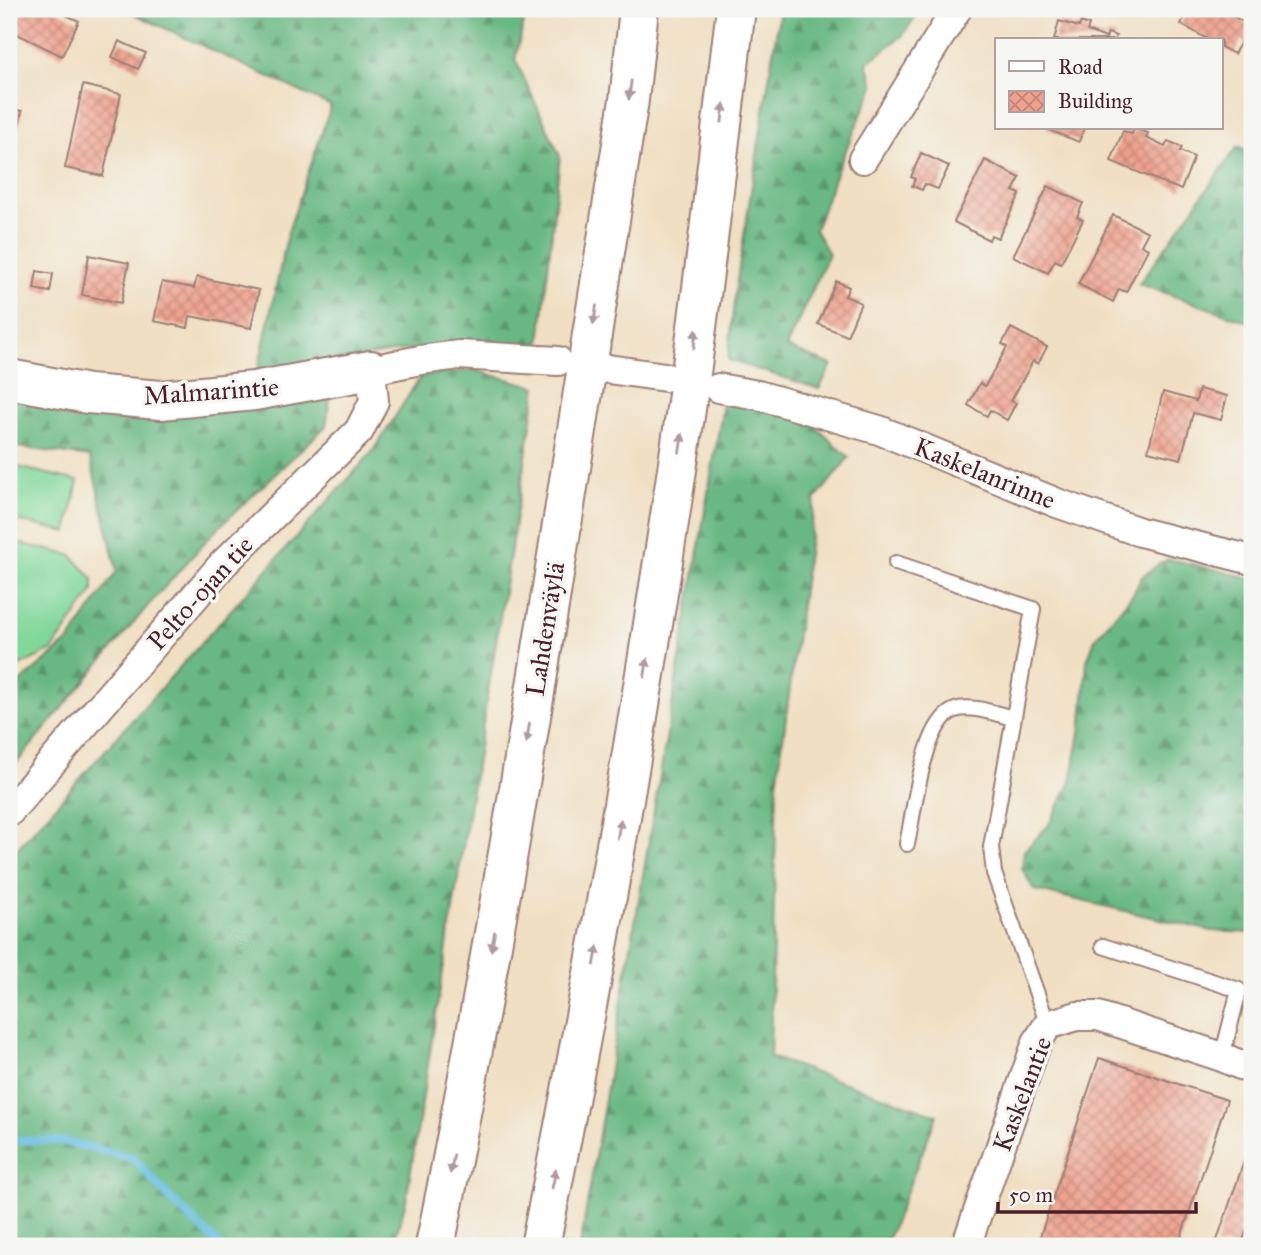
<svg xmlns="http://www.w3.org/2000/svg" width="1261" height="1255" font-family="'IM FELL Great Primer',serif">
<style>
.grass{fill:#82d89b;stroke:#667c63;stroke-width:2}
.forest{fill:url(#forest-firs);stroke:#5a6c57;stroke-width:2}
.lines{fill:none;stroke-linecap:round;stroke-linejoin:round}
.stream{stroke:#66bee3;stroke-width:8}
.building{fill:url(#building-cross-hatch)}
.lane-casing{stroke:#9d7f76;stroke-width:18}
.street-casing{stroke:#9d7f76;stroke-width:32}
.secondary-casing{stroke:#9d7f76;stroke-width:42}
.highway-casing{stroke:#9d7f76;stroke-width:42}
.lane{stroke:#fff;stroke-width:14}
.street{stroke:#fff;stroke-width:28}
.secondary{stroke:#fff;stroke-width:38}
.highway{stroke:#fff;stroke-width:38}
.oneway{fill:#ae9aa0}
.labels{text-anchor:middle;stroke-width:7;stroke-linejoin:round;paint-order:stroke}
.street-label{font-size:26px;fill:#4a1f2b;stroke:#f6f6f2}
</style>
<defs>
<pattern id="forest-firs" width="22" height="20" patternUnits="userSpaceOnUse" patternTransform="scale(1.75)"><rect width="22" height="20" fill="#69b883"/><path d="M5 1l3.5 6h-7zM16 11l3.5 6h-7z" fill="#58956b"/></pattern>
<pattern id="building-cross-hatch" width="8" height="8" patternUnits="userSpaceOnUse" patternTransform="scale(1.75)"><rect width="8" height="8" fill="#efa28e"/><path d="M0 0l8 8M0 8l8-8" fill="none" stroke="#c48374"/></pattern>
</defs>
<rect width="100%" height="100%" fill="#f6f6f2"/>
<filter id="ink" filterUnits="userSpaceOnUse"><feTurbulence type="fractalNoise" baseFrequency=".0143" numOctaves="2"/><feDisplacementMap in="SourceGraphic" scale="14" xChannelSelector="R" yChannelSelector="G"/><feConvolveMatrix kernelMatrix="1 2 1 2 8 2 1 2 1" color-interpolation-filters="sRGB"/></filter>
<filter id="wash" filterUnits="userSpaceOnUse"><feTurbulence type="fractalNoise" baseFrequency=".00686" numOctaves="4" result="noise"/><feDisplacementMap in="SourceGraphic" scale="28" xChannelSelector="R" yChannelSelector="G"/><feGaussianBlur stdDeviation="1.57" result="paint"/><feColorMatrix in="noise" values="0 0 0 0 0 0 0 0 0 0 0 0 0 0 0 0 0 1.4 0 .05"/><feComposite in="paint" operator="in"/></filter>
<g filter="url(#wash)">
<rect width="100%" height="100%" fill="#f0dfc2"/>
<g class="grass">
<path d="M9 465 78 481 67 532 9 519Z"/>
<path d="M9 541 71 555 93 579V591L52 650 21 665 9 676Z"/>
</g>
<g class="forest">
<path d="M124 9H527L515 59 560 156 540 343 425 347 257 374 288 232 331 106Z"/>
<path d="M780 9H921L902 36 867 63 874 86 837 170 815 230 829 254 786 347 832 365 819 389 728 360 735 293Z"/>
<path d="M1238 146 1252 153V323L1139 284Z"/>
<path d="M474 370 537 387 406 1201 393 1246H9V858L374 450 421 376Z"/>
<path d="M331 392 326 426 213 533 146 608 9 772V692L69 641 117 571 90 457 9 446V393Z"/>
<path d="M724 399 808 420 849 457 815 500 777 784 770 1057 937 1115 885 1246H580Z"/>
<path d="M1169 559 1252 578V933L1212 931 1034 890 1022 868 1024 851 1049 825 1071 782 1082 722 1087 661 1095 639 1133 594 1142 577 1160 563Z"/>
</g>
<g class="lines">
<path class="stream" d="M9 1140 62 1141 133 1158 165 1193 220 1246"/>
</g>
<g id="blocks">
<g class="building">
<path d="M16 9H53L79 21 62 56 9 30V24Z"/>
<path d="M1189 9H1220L1252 27V46L1242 40 1234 54 1221 47V40H1209L1181 24Z"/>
<path d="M1059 21 1079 27 1081 22 1089 25 1087 31 1106 38 1108 33 1116 36 1114 40H1054Z"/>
<path d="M119 41 146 53 138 69 112 57Z"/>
<path d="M83 85 121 94 103 176 65 168Z"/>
<path d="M9 108 22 111 12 156 9 155Z"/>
<path d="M1044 128H1084L1079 142Z"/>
<path d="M1134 128 1148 133 1146 138 1165 147 1168 141 1182 147 1180 151 1194 157 1181 190 1111 161 1123 131 1132 134Z"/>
<path d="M921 153 949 166 938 189 925 184 922 190 912 186 915 179 911 177Z"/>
<path d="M985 160 1020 178 1013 191 1020 194 998 238 991 235 989 240 954 222Z"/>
<path d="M1048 186 1083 203 1077 217 1083 220 1061 263 1055 260 1048 273 1013 256Z"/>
<path d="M1113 215 1148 232 1141 245 1148 249 1126 292 1119 289 1113 302 1078 284Z"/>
<path d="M89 255 129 263 121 303 82 295Z"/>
<path d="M37 271 53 274 50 292 34 289Z"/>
<path d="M197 277 259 290 251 328 190 316 188 328 154 321 162 282 194 288Z"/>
<path d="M836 281 849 287 845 296 861 303 847 336 818 324Z"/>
<path d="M1011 328 1047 347 1038 364 1033 361 1011 401 1016 403 1007 420 990 410 987 416 968 405 980 383 985 386 1007 347 1002 344Z"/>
<path d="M1199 389 1227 396 1221 420 1193 413 1181 459 1148 451 1163 392 1196 401Z"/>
<path d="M1099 1058 1227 1100 1178 1246H1037Z"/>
<path d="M1252 1138V1187L1248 1200 1252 1202V1215L1241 1246H1215Z"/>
</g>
</g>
</g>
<g filter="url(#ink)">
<use href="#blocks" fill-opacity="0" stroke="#9d7f76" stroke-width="2"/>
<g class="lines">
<defs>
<g id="lane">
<path d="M896 563 1033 609 991 847 994 873 1048 1025"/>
<path d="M907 844C914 813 923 721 955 710 971 704 996 714 1013 718"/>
<path d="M1103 946 1239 990 1222 1057"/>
</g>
<g id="street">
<path d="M863 159 957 9"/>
<path d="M608 369 665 377"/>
<path d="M718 388 758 395 879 430 1057 503 1140 532 1252 560"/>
<path d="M9 812 223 564 359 431 374 401 371 370 420 360 459 355 558 361"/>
<path d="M966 1246 1037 1042 1048 1025 1077 1016H1098L1222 1057 1252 1070"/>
</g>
<path id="secondary" d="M9 379 88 394 161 400 254 391 371 370"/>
<g id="highway">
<path d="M435 1246C512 866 568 483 629 100L639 9"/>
<path d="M540 1246C597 969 645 689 686 409 705 276 719 142 736 9"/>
</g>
</defs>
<use href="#lane" class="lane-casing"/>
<use href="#street" class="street-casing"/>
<use href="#secondary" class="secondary-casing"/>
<use href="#highway" class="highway-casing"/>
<use href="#lane" class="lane"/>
<use href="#street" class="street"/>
<use href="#secondary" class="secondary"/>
<use href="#highway" class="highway"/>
</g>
<defs><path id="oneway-solid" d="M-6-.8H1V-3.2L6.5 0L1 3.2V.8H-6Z" transform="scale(1.75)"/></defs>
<g class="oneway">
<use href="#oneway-solid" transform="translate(630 90) rotate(97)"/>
<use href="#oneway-solid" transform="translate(723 113) rotate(-83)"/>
<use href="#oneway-solid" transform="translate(595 315) rotate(99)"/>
<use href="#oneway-solid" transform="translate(695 339) rotate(-83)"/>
<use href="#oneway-solid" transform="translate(681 443) rotate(-81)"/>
<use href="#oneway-solid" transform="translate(646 668) rotate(-81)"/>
<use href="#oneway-solid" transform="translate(528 733) rotate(99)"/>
<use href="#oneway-solid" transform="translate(619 829) rotate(-80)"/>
<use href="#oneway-solid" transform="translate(493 941) rotate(100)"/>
<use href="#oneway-solid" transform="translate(596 956) rotate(-80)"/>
<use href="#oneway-solid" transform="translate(452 1164) rotate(101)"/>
<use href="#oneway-solid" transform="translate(554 1179) rotate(-78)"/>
</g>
</g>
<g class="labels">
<g class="street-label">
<text transform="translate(211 391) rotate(-4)" y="9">Malmarintie</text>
<text transform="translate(985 473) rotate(22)" y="9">Kaskelanrinne</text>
<text transform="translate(200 593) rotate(-48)" y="9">Pelto-ojan tie</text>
<text transform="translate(545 629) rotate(-81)" y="9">Lahdenväylä</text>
<text transform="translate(1022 1094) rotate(-69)" y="9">Kaskelantie</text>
</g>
</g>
<rect width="1261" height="1255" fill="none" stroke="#f6f6f2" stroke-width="35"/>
<rect x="995" y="38" width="228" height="91" fill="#f6f6f2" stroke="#b1a0a2" stroke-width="2"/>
<rect x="1009" y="61" width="35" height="10" fill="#ffffff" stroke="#b1a0a2" stroke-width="2"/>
<text x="1058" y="74" font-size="21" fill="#4a1f2b">Road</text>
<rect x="1009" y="91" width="35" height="21" fill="url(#building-cross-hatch)" stroke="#b1a0a2" stroke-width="2"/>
<text x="1058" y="108" font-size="21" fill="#4a1f2b">Building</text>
<path d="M998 1202v10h198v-10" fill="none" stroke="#4a1f2b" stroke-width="3.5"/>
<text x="1009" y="1202" font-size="21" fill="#4a1f2b" stroke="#f6f6f2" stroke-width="5" paint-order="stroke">50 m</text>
</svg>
